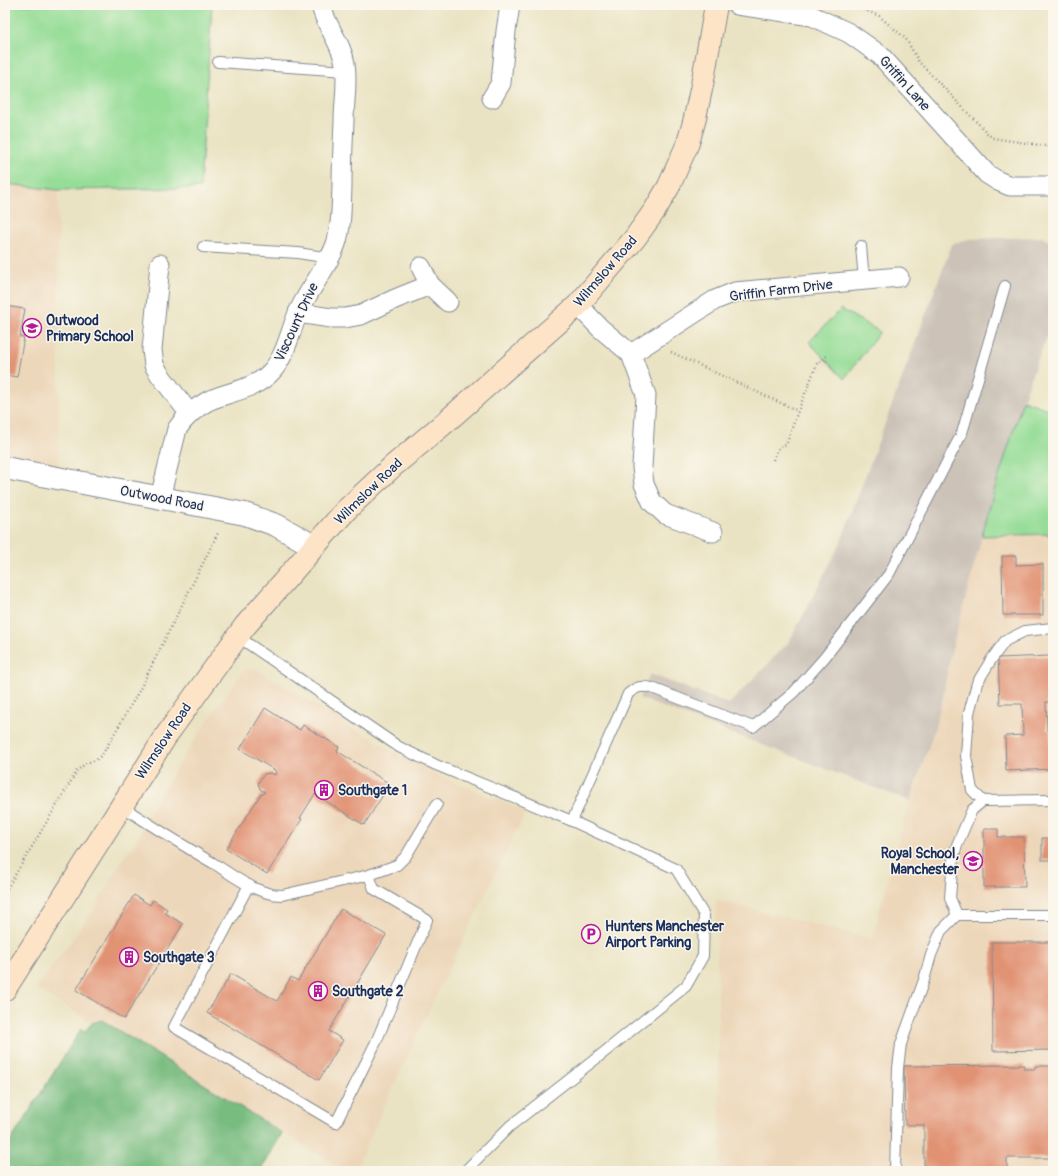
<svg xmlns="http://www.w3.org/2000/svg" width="1058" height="1176" font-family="Pangolin,sans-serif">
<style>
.built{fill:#edd7ba}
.industrial{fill:#ccc2b8}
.green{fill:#96dd97;stroke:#58867a}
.forest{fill:#78bc80;stroke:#4a766f}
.building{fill:#e19273}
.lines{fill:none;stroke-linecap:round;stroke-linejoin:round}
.service-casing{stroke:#828990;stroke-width:12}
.minor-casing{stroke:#828990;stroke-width:21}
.tertiary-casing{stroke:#828990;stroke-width:24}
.secondary-casing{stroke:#828990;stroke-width:24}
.path{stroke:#828990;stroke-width:2.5;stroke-dasharray:1 3;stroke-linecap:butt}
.service{stroke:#fff;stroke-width:10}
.minor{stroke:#fff;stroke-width:19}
.tertiary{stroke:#fff;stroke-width:22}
.secondary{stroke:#fee4c6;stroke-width:22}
.labels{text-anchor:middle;stroke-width:3;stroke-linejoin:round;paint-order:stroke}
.street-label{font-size:14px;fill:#1b2f5e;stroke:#fbf7ec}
.poi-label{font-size:14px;font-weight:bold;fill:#1b2f5e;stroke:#fbf7ec;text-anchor:start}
</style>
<rect width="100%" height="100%" fill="#fbf7ec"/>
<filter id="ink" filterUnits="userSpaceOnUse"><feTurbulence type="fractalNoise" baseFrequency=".025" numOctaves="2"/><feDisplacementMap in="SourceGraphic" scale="8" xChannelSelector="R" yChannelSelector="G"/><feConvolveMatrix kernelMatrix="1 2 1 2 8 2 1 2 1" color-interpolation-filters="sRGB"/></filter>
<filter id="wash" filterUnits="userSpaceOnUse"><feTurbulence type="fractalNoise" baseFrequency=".012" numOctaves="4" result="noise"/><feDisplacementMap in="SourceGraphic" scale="16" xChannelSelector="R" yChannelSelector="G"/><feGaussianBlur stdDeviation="0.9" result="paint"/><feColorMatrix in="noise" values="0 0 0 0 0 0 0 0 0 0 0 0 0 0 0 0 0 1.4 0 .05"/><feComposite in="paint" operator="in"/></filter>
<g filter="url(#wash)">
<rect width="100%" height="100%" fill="#eae3c3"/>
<g class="built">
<path d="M5 184 58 190 59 478 5 466Z"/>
<path d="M1053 534V1171H721L716 900 873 939 880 910 898 840 934 731 943 697 950 657 982 536Z"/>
<path d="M248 668 256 669 402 757 444 778 526 811 419 1030 355 1171H345L102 1020 92 1023 36 988 94 910 122 860 137 840 157 798 202 729 242 673Z"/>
</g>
<path class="industrial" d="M1042 237 1052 243 1053 324 1039 356 1023 400 993 495 950 657 943 697 934 731 910 801 639 698 650 674 729 704 789 642 840 544 952 244 969 239Z"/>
<g class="green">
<path d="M5 5H212L200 188 58 190 5 184Z"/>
<path d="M841 309 880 332 844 379 809 342Z"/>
<path d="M1023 400 1053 411V534L982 536 993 495Z"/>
</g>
<path class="forest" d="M102 1020 282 1133 261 1171H5V1150L81 1029 85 1031 92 1023Z"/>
<g id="blocks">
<g class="building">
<path d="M5 306 25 309 20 337H24L17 377 5 375Z"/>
<path d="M1002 556H1016V565L1043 564V615H1003Z"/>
<path d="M1050 656 1052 702H1046L1047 730H1050L1052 769 1006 771 1005 736 1023 735 1022 704H1000L998 658Z"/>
<path d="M265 708 300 730 303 725 339 747 337 751 390 784 364 825 315 794 300 818 302 819 267 874 226 849 261 794 262 795 265 792 260 789 258 783 264 774 271 773 275 775 276 771 240 749Z"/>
<path d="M984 829H998V837H1024L1025 887H984Z"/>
<rect x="1042" y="838" width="11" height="22"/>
<path d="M134 895 150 905 153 900 167 909 165 913 183 924 124 1019 76 990Z"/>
<path d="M341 909 386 935 329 1031 343 1040 319 1080 207 1013 231 974 277 1001 291 977 298 981Z"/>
<path d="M992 942H1053V1050L993 1051Z"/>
<path d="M1024 1065V1069H1035V1066H1053V1158H1007V1171H924V1125H905L904 1066Z"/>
</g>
</g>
</g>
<g filter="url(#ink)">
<use href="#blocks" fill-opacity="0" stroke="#828990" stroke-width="1"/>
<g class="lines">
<defs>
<g id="service">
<path d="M218 62 346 71"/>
<path d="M861 246 864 280"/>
<path d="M203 247 298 253 330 258"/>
<path d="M237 636 399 747 436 765 572 821 676 869 704 915 703 956 686 986 602 1054 510 1126 465 1171"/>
<path d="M983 801 972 790 966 756 969 713 977 683 991 660 1005 641 1025 631 1053 628"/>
<path d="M121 806C151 825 182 845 213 863 234 876 257 895 282 895L369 875 397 865 406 856 437 804"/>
<path d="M572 821 628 694C636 687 641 685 652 688L753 727 794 692 825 657 889 574 962 433 1005 286"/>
<path d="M249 885 174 1027 336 1123 376 1042 427 920 374 889 369 875"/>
<path d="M957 915H1053"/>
<path d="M895 1171 898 1068 901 1044 924 980 931 955 941 931 957 915 950 898 953 859 957 845 972 810 983 801 1053 800"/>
</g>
<g id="minor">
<path d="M737 5 812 16 849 33 880 55 987 174 998 181 1010 186H1053"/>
<path d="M492 98 501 83 506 31 510 5"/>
<path d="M160 264 152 350 154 365 160 375 189 413"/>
<path d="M421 267 430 285 448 302"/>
<path d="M578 305 600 328 631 354 646 395 642 467 644 484 652 502 665 514 713 532"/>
<path d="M298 313 331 318H345L361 315 395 299 430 285"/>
<path d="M631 354 715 300 735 292 899 277"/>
<path d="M160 498 177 429C185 417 195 408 208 401 230 391 255 390 272 371 286 355 290 332 298 313 308 290 328 267 336 244 342 226 341 206 342 187 342 165 343 143 344 121 344 102 348 83 345 64 342 43 325 26 321 5"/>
</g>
<path id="tertiary" d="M5 468 245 514 276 525 314 546"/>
<path id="secondary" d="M5 989 168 733 245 626 346 510 393 466 447 421 578 305 635 238 655 210 669 186 688 143 694 122 702 85 716 5"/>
</defs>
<use href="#service" class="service-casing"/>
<use href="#minor" class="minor-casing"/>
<use href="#tertiary" class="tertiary-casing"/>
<use href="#secondary" class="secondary-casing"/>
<g class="path">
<path d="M853 5 879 16 906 39 919 62 992 138 1053 147"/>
<path d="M671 352 798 411"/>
<path d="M773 460 779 447 786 445 798 411 817 364 829 354"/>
<path d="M5 892 77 771 86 763 96 760 102 755 139 691 219 531"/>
</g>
<use href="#service" class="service"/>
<use href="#minor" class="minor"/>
<use href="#tertiary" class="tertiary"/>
<use href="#secondary" class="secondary"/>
</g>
</g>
<defs>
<symbol id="school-ring" viewBox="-11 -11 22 22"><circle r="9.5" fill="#fbf7ec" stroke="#b5179e" stroke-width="1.5"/><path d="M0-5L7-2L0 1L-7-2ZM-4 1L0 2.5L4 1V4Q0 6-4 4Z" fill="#b5179e"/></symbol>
<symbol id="building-ring" viewBox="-11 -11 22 22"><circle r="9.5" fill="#fbf7ec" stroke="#b5179e" stroke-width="1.5"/><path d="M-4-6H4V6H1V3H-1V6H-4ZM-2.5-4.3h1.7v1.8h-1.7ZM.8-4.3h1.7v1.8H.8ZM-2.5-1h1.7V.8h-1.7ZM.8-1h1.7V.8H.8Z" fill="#b5179e"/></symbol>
<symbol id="parking-ring" viewBox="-11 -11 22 22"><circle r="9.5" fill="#fbf7ec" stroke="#b5179e" stroke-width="1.5"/><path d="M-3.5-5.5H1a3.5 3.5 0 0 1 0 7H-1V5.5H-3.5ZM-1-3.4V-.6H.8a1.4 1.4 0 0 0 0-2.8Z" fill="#b5179e"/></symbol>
</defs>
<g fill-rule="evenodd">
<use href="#school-ring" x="21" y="317" width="22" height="22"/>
<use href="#building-ring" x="313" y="779" width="22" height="22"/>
<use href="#school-ring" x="962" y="850" width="22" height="22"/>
<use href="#parking-ring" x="580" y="923" width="22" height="22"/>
<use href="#building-ring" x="118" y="946" width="22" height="22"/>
<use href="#building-ring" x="307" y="980" width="22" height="22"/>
</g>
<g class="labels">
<g class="street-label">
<text transform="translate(905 83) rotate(48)" y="5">Griffin Lane</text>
<text transform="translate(605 271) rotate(-49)" y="5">Wilmslow Road</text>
<text transform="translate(781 290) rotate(-7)" y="5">Griffin Farm Drive</text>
<text transform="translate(296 322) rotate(-65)" y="5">Viscount Drive</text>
<text transform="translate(368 491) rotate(-44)" y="5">Wilmslow Road</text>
<text transform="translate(162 498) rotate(11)" y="5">Outwood Road</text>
<text transform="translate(163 741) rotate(-56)" y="5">Wilmslow Road</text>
</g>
<g class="poi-label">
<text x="46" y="325">Outwood<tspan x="46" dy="16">Primary School</tspan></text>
<text x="338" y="795">Southgate 1</text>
<text x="959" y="858" text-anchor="end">Royal School,<tspan x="959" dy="16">Manchester</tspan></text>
<text x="605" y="931">Hunters Manchester<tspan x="605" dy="16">Airport Parking</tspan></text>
<text x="143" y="962">Southgate 3</text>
<text x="332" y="996">Southgate 2</text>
</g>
</g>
<rect width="1058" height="1176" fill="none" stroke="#fbf7ec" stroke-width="20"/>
</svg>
